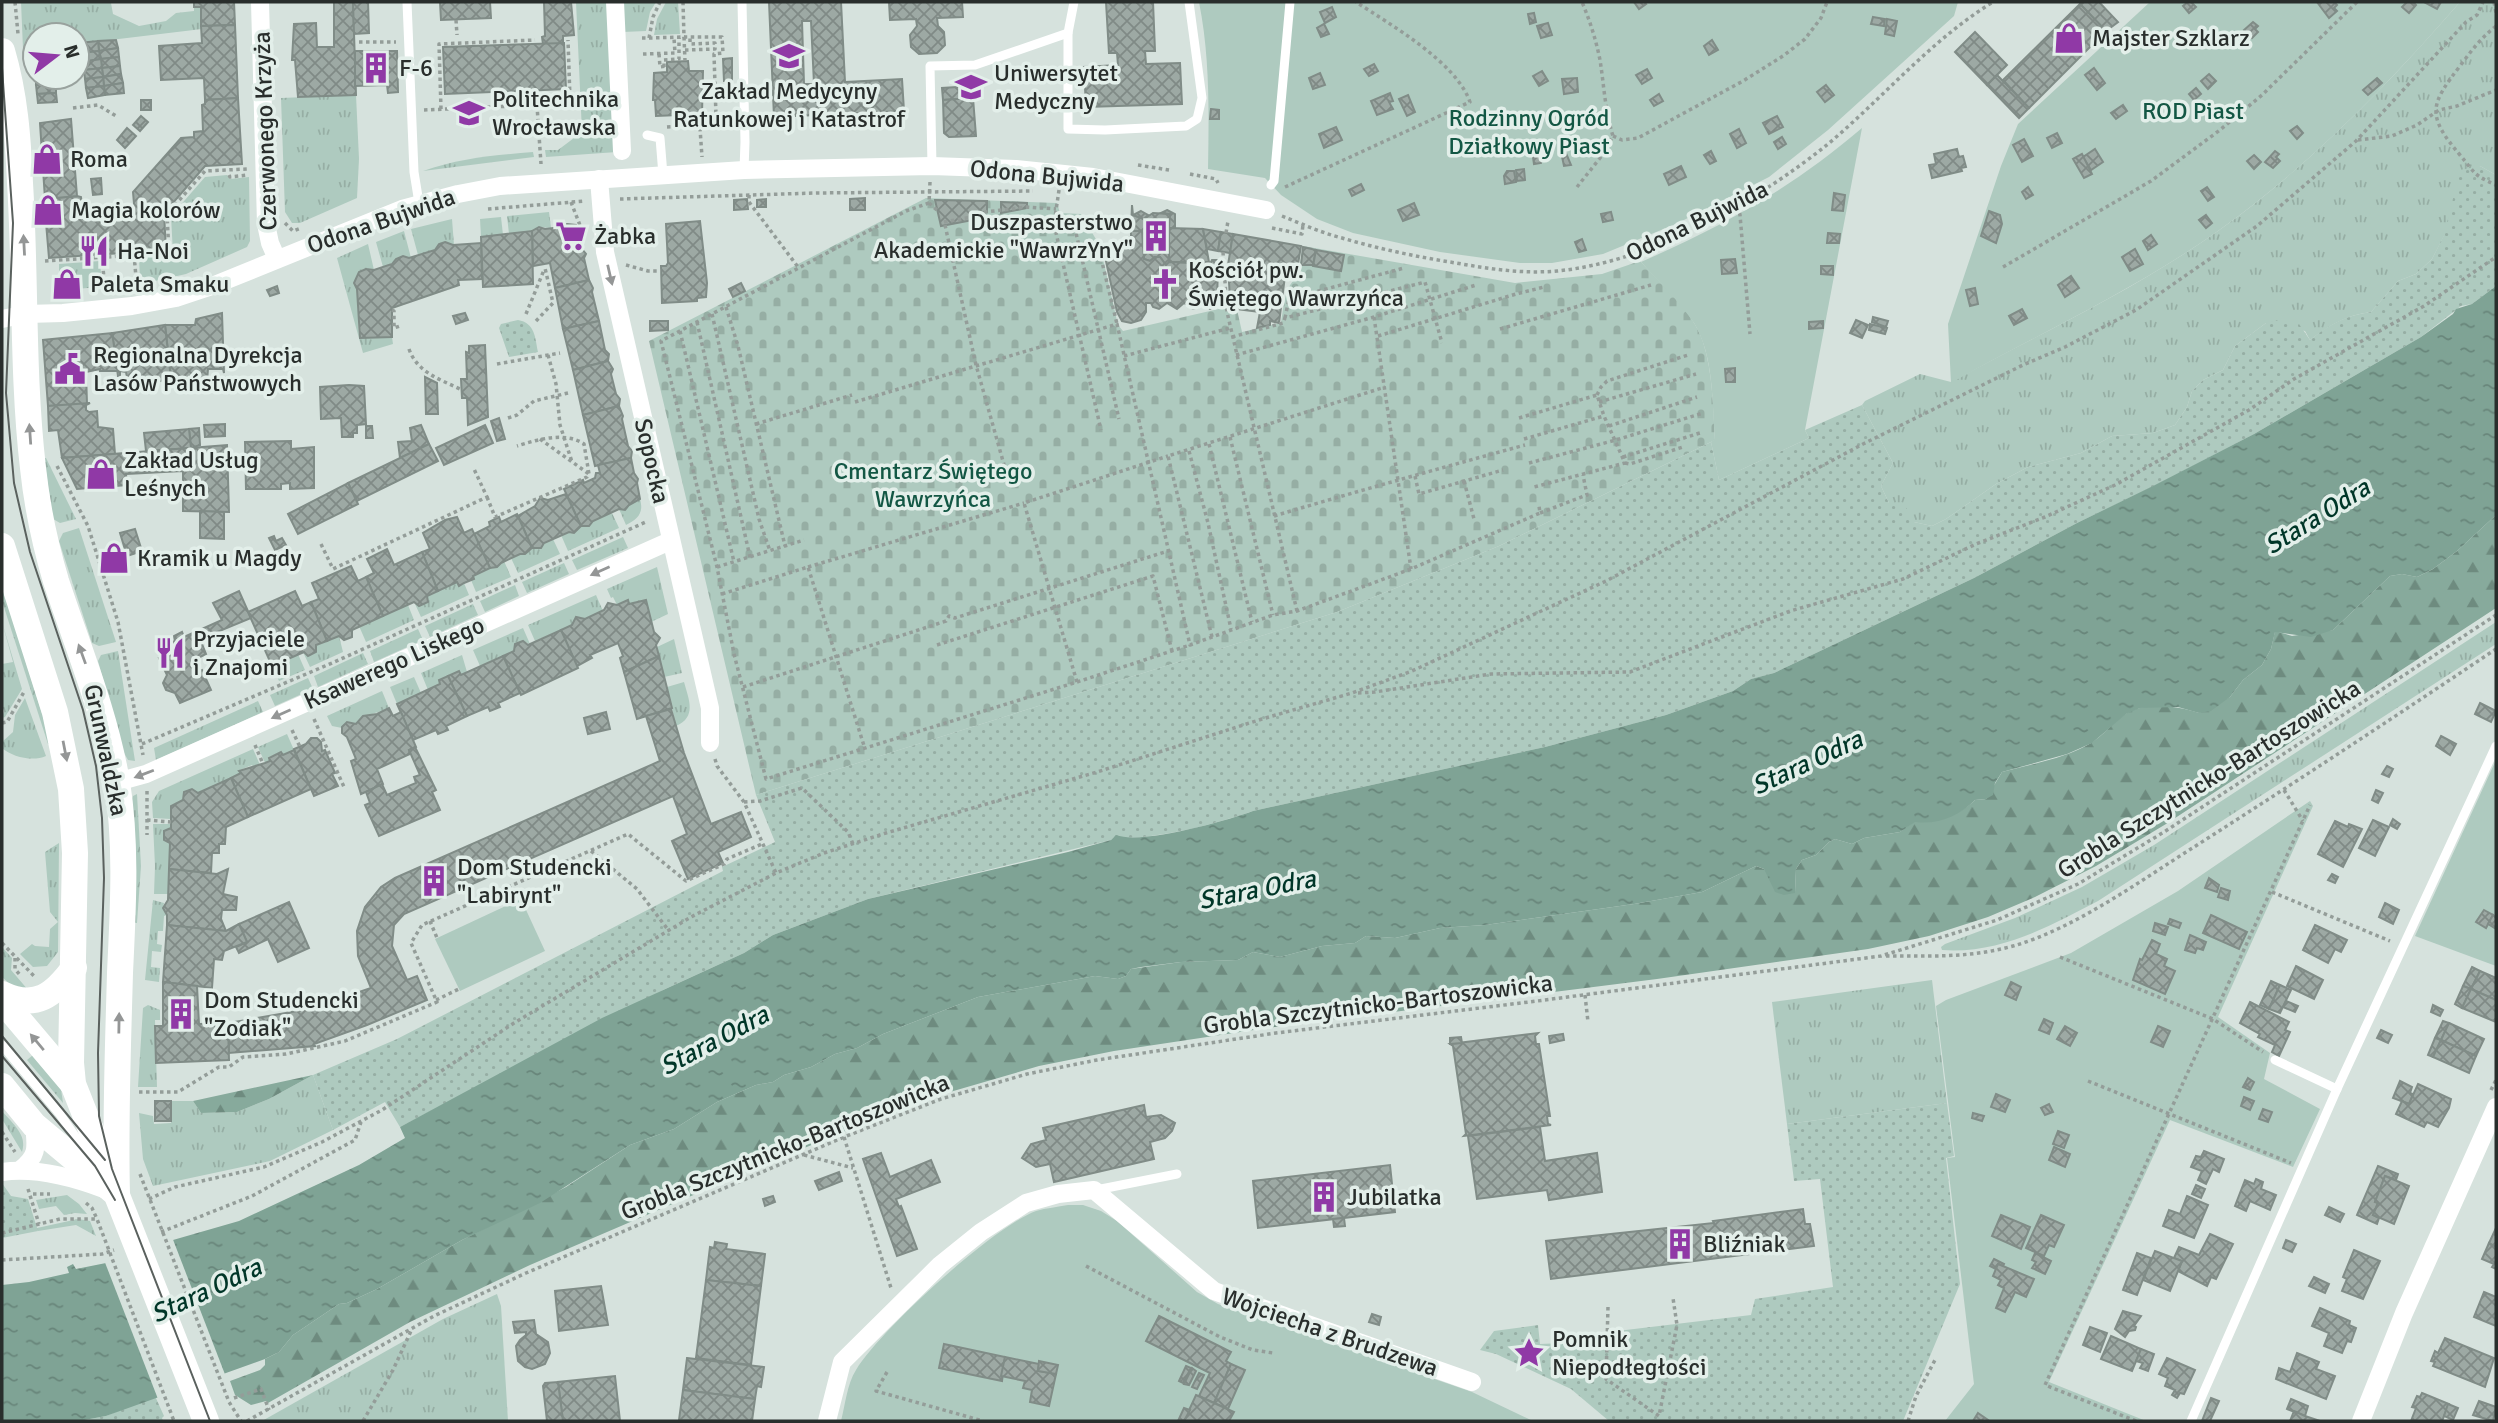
<svg xmlns="http://www.w3.org/2000/svg" width="2498" height="1423" font-family="Signika,sans-serif">
<style>
.grass{fill:url(#grass-tufts)}
.forest{fill:url(#forest-firs)}
.cemetery{fill:url(#cemetery-stones)}
.park{fill:url(#park-dots)}
.garden{fill:#aecabf}
.water{fill:url(#water-ripples)}
.pier{fill:#d6e2dd}
.building{fill:url(#building-cross-hatch);stroke:#808c87;stroke-width:2;fill-rule:evenodd}
.lines{fill:none;stroke-linecap:round;stroke-linejoin:round}
.path{stroke:#949d99;stroke-width:3.5;stroke-dasharray:3.5 3.5;stroke-linecap:butt}
.lane{stroke:#fff;stroke-width:9}
.street{stroke:#fff;stroke-width:18}
.secondary{stroke:#fff;stroke-width:26}
.tram{stroke:#5a615e;stroke-width:2}
.oneway{fill:#949696}
.labels{text-anchor:middle;stroke-width:7;stroke-linejoin:round;paint-order:stroke}
.poi-label{font-size:24px;fill:#292e2c;stroke:#e3efea;text-anchor:start}
.park-label{font-size:24px;fill:#135744;stroke:#e3efea}
.street-label{font-size:24px;fill:#292e2c;stroke:#e3efea}
.water-label{font-size:26px;font-style:italic;fill:#003628;stroke:#e3efea}
</style>
<defs>
<pattern id="grass-tufts" width="24" height="20" patternUnits="userSpaceOnUse" patternTransform="scale(1.75)"><rect width="24" height="20" fill="#aecabf"/><path d="M3 7l-1-3M5 7V3M7 7l1-3M15 17l-1-3M17 17v-4M19 17l1-3" fill="none" stroke="#96aea4"/></pattern>
<pattern id="forest-firs" width="22" height="20" patternUnits="userSpaceOnUse" patternTransform="scale(1.75)"><rect width="22" height="20" fill="#87aa9c"/><path d="M5 1l3.5 6h-7zM16 11l3.5 6h-7z" fill="#6e8b7f"/></pattern>
<pattern id="cemetery-stones" width="16" height="16" patternUnits="userSpaceOnUse" patternTransform="scale(1.75)"><rect width="16" height="16" fill="#aecabf"/><path d="M2 7V4a2 2 0 0 1 4 0v3zM10 15v-3a2 2 0 0 1 4 0v3z" fill="#96aea4"/></pattern>
<pattern id="park-dots" width="8" height="8" patternUnits="userSpaceOnUse" patternTransform="scale(1.75)"><rect width="8" height="8" fill="#aecabf"/><path d="M2 2h.1M6 6h.1" fill="none" stroke="#96aea4" stroke-width="1.8" stroke-linecap="round"/></pattern>
<pattern id="water-ripples" width="26" height="14" patternUnits="userSpaceOnUse" patternTransform="scale(1.75)"><rect width="26" height="14" fill="#7fa395"/><path d="M2 4q2-2 4 0t4 0M15 11q2-2 4 0t4 0" fill="none" stroke="#68857a"/></pattern>
<pattern id="building-cross-hatch" width="8" height="8" patternUnits="userSpaceOnUse" patternTransform="scale(1.75)"><rect width="8" height="8" fill="#9da9a4"/><path d="M0 0l8 8M0 8l8-8" fill="none" stroke="#808a86"/></pattern>
</defs>
<rect width="100%" height="100%" fill="#d6e2dd"/>
<g class="grass">
<path d="M21 2H108L111 3 113 14 139 26 166 21 176 13 194 11V7H201L202 29 77 44V35H35V48L23 49Z"/>
<path d="M576 2H609L617 152 546 157 545 150H558L582 132Z"/>
<path d="M622 2H656L650 12 646 31 623 32Z"/>
<path d="M666 2H678L680 34 654 35 657 19Z"/>
<path d="M2460 2H2496V175L2480 166 2432 259 2416 274 2398 281 2371 312C2346 315 2330 325 2310 340L2305 331 2266 323 2235 346 2223 370 2203 380 2192 391 2187 407 2175 425 2153 433 2112 436 2081 453 2028 467 1996 484 1946 519 1932 526 1914 522 1902 504 1889 503 1881 486 1893 463 1862 405 1865 401 1920 374 1951 382C2041 333 2135 290 2218 231 2309 166 2387 86 2460 2Z"/>
<path d="M356 95 359 159 357 198 300 223H292L285 212 281 98Z"/>
<path d="M533 152 534 157 423 171C459 158 496 155 533 152Z"/>
<path d="M227 175 230 179 249 177 250 241 247 247 186 274 146 283 140 279 139 258 173 254 171 216 205 177Z"/>
<path d="M549 212 551 228 539 227 534 231 509 234 507 216Z"/>
<path d="M501 217 503 235 481 237 480 219Z"/>
<path d="M452 219 454 245C445 242 440 241 435 250L418 255 411 229Z"/>
<path d="M404 231 411 258C394 257 398 262 383 267L376 242Z"/>
<path d="M368 244 374 270 366 269 359 272 354 283 357 289 359 338 392 337 393 344 363 353 337 258Z"/>
<path d="M100 261 102 287 74 289 73 278H59V264Z"/>
<path d="M44 458H46L76 519 60 523 53 519Z"/>
<path d="M640 499C644 513 638 519 626 525L619 509 625 510 629 505Z"/>
<path d="M612 513 619 528 568 551 561 535 569 532H575L583 525 589 526 593 521Z"/>
<path d="M79 528 116 642 99 646 92 643 59 541 63 533Z"/>
<path d="M623 537 628 548 577 570 572 560Z"/>
<path d="M553 539 560 554 518 573 511 558 520 554H525L535 547 541 548 544 543Z"/>
<path d="M504 561 511 577 476 592 471 580 474 579 473 576 492 567H497Z"/>
<path d="M564 563 569 574 527 593 522 582Z"/>
<path d="M657 567 668 614 651 622 646 600 629 604 627 600 617 605 613 597 611 598 607 589Z"/>
<path d="M457 582 459 585 464 583 469 595 421 617 415 604 419 606 427 602V596Z"/>
<path d="M2 584 51 743 48 744 2 601Z"/>
<path d="M515 585 519 596 485 612 480 601Z"/>
<path d="M596 595 603 611 585 619 576 617 572 625 535 641 528 625Z"/>
<path d="M473 604 478 615 430 637 425 626Z"/>
<path d="M408 605 414 620 366 642 359 626Z"/>
<path d="M2 622 22 689 5 717 2 718 4 711 2 706V664L13 662Z"/>
<path d="M2496 622V644L2098 901C2048 927 2000 954 1942 950L1941 947 1945 944 2015 918 2082 887 2154 845Z"/>
<path d="M523 628 530 644 523 641 515 645 514 651 480 666 473 650Z"/>
<path d="M418 629 423 640 374 662 370 651Z"/>
<path d="M339 636 343 652 310 667 303 652 308 656 316 652V645Z"/>
<path d="M674 639 682 673 664 677 657 647Z"/>
<path d="M118 651 135 761 128 760 123 751 98 661 101 655Z"/>
<path d="M363 653 368 664 318 687 314 676Z"/>
<path d="M298 654 305 670 279 681 272 666Z"/>
<path d="M462 655 467 672 461 675 459 671 439 680 440 684 428 690 421 673Z"/>
<path d="M414 677 421 693 397 704 390 687Z"/>
<path d="M308 678 313 689 275 706 270 695Z"/>
<path d="M684 682C689 700 697 717 676 726L667 687Z"/>
<path d="M382 691 389 708C377 714 365 713 356 724L347 722 342 728 332 726 327 716Z"/>
<path d="M25 698 46 756C33 762 12 757 2 748V742L13 732 15 715Z"/>
<path d="M258 701 263 712 156 760 154 748Z"/>
<path d="M287 734 294 750 283 755 281 752 269 757 270 761 265 763 258 747Z"/>
<path d="M253 749 260 765 254 768 252 765 240 770 241 773 198 793 192 789 184 792 183 800 171 806V819L153 818 152 802 159 791Z"/>
<path d="M137 794 141 866 137 923H135L131 802 133 796Z"/>
<path d="M153 824H171V828L164 831V840L170 843 168 894H154L155 866Z"/>
<path d="M59 843 58 952 47 966 33 967 20 954 32 944 35 946 49 947 50 929 58 922 50 912 45 852Z"/>
<path d="M153 900 164 903 163 908 167 915 164 916 163 931H158L157 944 162 945 161 952 152 951 151 967 160 968 159 982 145 980Z"/>
<path d="M2 947 12 958 11 970 29 991 13 987 2 977Z"/>
<path d="M1932 980 1947 1103 1787 1124 1772 1002Z"/>
<path d="M148 1005 160 1010V1020H155L157 1087H138L143 1008Z"/>
<path d="M33 1055 61 1089 63 1103 27 1060Z"/>
<path d="M313 1075 333 1130 270 1161 153 1186 143 1159 139 1113 153 1116 154 1124 171 1123V1101H193L201 1113 237 1112 269 1099Z"/>
<path d="M2 1111C12 1123 28 1135 22 1152L2 1119Z"/>
<path d="M67 1195 79 1204 87 1214 75 1213 64 1215 56 1206 39 1209 36 1200Z"/>
<path d="M78 1219 90 1221 96 1236 76 1225 38 1231 37 1228Z"/>
<path d="M497 1294 501 1306 508 1421H262L443 1319Z"/>
</g>
<g class="forest">
<path d="M2496 515V608L2166 824 2096 866 2035 897 1988 917 1929 936 1868 949 1657 979 1281 1026 1114 1051 1039 1066 919 1101 775 1160 530 1265 410 1322 268 1403 266 1401 251 1405 235 1395 230 1381 260 1370 265 1365V1359L279 1352 293 1335 339 1304 347 1303 377 1289 462 1240 566 1187 630 1145 674 1129 717 1102 756 1085 773 1082 784 1075 811 1067 835 1054 857 1048 883 1034 978 997 1095 976 1118 979 1126 976 1131 969 1181 962 1238 960 1253 952 1280 957 1322 946 1355 943 1366 936 1395 938 1440 928 1485 925 1634 904 1702 892 1756 866 1764 869 1795 892 1796 869 1802 860 1816 855 1829 842 1835 839 1852 844 1864 838 1900 832 1915 821C1936 824 1961 814 1975 800L1986 799 2002 772C2031 764 2064 759 2091 743 2103 736 2112 723 2124 715 2144 701 2177 706 2199 713L2230 697 2243 680 2262 665 2271 649 2275 631 2292 636 2333 630 2390 576 2402 574 2417 577 2433 569 2457 551Z"/>
<path d="M313 1075 269 1099 237 1112 201 1113 193 1101Z"/>
</g>
<path class="cemetery" d="M926 198 1057 203 1060 213 1081 214 1100 246 1118 325 1123 331 1236 305 1242 332 1281 323C1284 306 1284 287 1298 276L1303 246 1515 283 1602 274 1640 261C1662 285 1693 311 1703 342 1713 373 1713 408 1715 440L1499 546 1337 612 756 795 649 341Z"/>
<g class="park">
<path d="M2480 166 2496 175V286L2472 304 2461 306 2421 337 2254 434 2156 485 2077 523 1974 578 1774 673 1751 679 1733 691 1666 715 1545 747 1253 811C1216 824 1152 841 1114 837L1111 840 868 899 773 935 744 953 663 990 400 1127 385 1102 333 1130 313 1075 397 1039 723 871 722 867 775 842 756 795 1337 612 1499 546 1711 442 1719 480 1809 438 1805 430 1862 405 1893 463 1881 486 1889 503H1902L1914 517V522L1932 526 1946 519 1996 484 2028 467 2081 453 2112 436 2153 433 2175 425 2187 407 2192 391 2203 380 2223 370 2235 346 2266 323 2285 319 2299 324 2310 340C2330 324 2346 315 2371 312L2398 281 2416 274 2432 259 2444 235 2460 170Z"/>
<path d="M518 320C535 323 535 337 538 352L509 357 499 328 501 324Z"/>
<path d="M1947 1103 1954 1156 1946 1158 1960 1284 1903 1421H1609L1571 1389 1496 1354 1480 1350 1494 1331 1538 1325 1540 1344 1586 1342 1609 1332 1751 1315 1755 1299 1833 1287 1820 1179 1794 1181 1787 1124Z"/>
<path d="M2 1183 11 1196 28 1199 38 1231 2 1238Z"/>
<path d="M155 1396 164 1416 162 1418 163 1421H79L106 1416Z"/>
</g>
<g class="garden">
<path d="M1199 2H1958L1954 16 1828 130 1769 177 1678 223 1603 254 1552 263H1520L1440 252 1353 233 1317 219 1281 195 1265 178 1208 169C1209 112 1210 57 1199 2Z"/>
<path d="M2150 2H2460C2388 85 2308 167 2218 231 2135 290 2040 333 1951 383L1948 324 2001 166 2018 124Z"/>
<path d="M1862 128 1805 430 1809 438 1719 480 1711 442 1715 439C1712 402 1714 356 1694 323 1679 301 1659 282 1641 262 1725 225 1792 188 1862 128Z"/>
<path d="M2496 760V966L2415 936Z"/>
<path d="M2310 801 2313 806 2218 1017 2270 1053 2264 1079 2320 1109 2293 1167 2170 1120 2049 1382 2146 1421H1945L1974 1384 1947 1158 1955 1157 1936 1006 1946 1000 2071 953 2178 891Z"/>
<path d="M521 899 545 951 460 991 435 939Z"/>
<path d="M1068 1205H1083L1101 1211 1117 1221 1197 1292 1218 1304 1472 1392 1533 1421H841C845 1406 847 1384 856 1370 880 1330 993 1227 1036 1211 1046 1208 1058 1207 1068 1205Z"/>
</g>
<path class="water" d="M2496 286V515L2457 551 2433 569 2417 577 2402 574 2390 576 2333 630 2311 637 2275 632 2271 649 2262 665 2243 680 2230 697 2211 711 2199 713 2178 707 2140 708 2126 714 2092 743 2067 754 2002 772 1995 783 1993 795 1986 799 1975 800C1959 816 1939 825 1915 822L1900 832 1864 838 1852 844 1835 839 1829 842 1816 855 1802 860 1796 869 1795 893 1784 895 1775 892 1764 869 1756 866 1702 892 1634 904 1485 925 1440 928 1395 938 1366 936 1355 943 1322 946 1280 957 1253 952 1238 960 1181 962 1141 967 1131 969 1126 976 1118 979 1095 976 978 997 883 1034 857 1048 835 1054 811 1067 784 1075 773 1082 756 1085 717 1102 674 1129 630 1145 540 1203 462 1240 377 1289 347 1303 339 1304 293 1335 279 1352 265 1359 106 1416 79 1421H2V1285L29 1282 69 1273 67 1267 73 1264 76 1269 106 1263 173 1240 239 1221 359 1165 405 1138 400 1127 602 1018 744 953 773 935 868 899 1068 852 1111 840 1116 835C1141 845 1226 821 1253 811L1545 747 1666 715 1733 691 1751 679 1774 673 1974 578 2077 523 2155 485 2254 434 2421 337 2453 314 2456 309 2472 304Z"/>
<path class="pier" d="M172 1237 226 1377 158 1399 104 1260Z"/>
<g class="building">
<path d="M194 2H234L235 25 201 26V7H194Z"/>
<path d="M334 2H353L356 95 298 97 295 60H292L294 24 316 23 317 47H334Z"/>
<path d="M353 2H368L369 33 354 34Z"/>
<path d="M440 2H490L491 18 441 20Z"/>
<path d="M544 2H571L574 35 563 36V44H543L542 37 545 36Z"/>
<path d="M769 2H841L845 82 902 79 904 111 774 117ZM802 21H811L814 84H804Z"/>
<path d="M889 2H962L963 17 937 18 938 26 944 32 945 45 937 53 919 54 911 47 910 35 917 26 916 19 890 20Z"/>
<path d="M1106 2H1153L1155 51H1145L1146 64 1180 63 1182 104 1086 107 1084 67 1118 65 1117 53H1109Z"/>
<path d="M1634 2H1644L1646 4 1639 9Z"/>
<path d="M2082 2H2099L2118 22 2106 31 2080 4Z"/>
<path d="M2188 2H2191L2196 7 2189 13 2183 6Z"/>
<path d="M2317 2H2334L2337 5 2334 8 2337 11 2329 18Z"/>
<path d="M2407 2H2413L2416 5 2409 13 2402 7Z"/>
<path d="M2424 2H2441L2437 9Z"/>
<path d="M2080 4 2106 31 2029 108 2003 80Z"/>
<path d="M1332 7 1336 17 1325 23 1320 12Z"/>
<path d="M1534 13 1536 22 1530 24 1528 14Z"/>
<path d="M1873 17 1885 19 1884 26 1871 24Z"/>
<path d="M1887 19 1897 21 1894 36 1885 34Z"/>
<path d="M2253 22 2258 26 2255 29 2258 32 2252 38 2244 30Z"/>
<path d="M1548 23 1552 35 1541 38 1537 26Z"/>
<path d="M1324 24 1329 34 1321 37 1317 28Z"/>
<path d="M235 25 238 98 205 100 204 78 161 80 159 46 202 43 201 26Z"/>
<path d="M1975 32 2007 65 1987 85 1955 52Z"/>
<path d="M116 40 118 48 99 51 98 41Z"/>
<path d="M1712 40 1718 50 1709 55 1704 46Z"/>
<path d="M98 41 99 51 81 53 79 43Z"/>
<path d="M564 43 566 89 445 94 443 47Z"/>
<path d="M118 48 119 57 101 59 99 51Z"/>
<path d="M99 51 101 59 82 62 81 53Z"/>
<path d="M355 51H397L398 92 388 93 387 85 355 86Z"/>
<path d="M119 57 120 66 102 68 101 59Z"/>
<path d="M732 58V81H724L723 59Z"/>
<path d="M101 59 102 68 84 70 82 62Z"/>
<path d="M688 61 689 71H703L702 114 656 116 655 100H653L654 73 667 72V62Z"/>
<path d="M1374 64 1378 71 1369 76 1364 69Z"/>
<path d="M120 66 121 74 103 77 102 68Z"/>
<path d="M102 68 103 77 85 79 84 70Z"/>
<path d="M2094 68 2105 83 2097 90 2085 75Z"/>
<path d="M1647 69 1652 78 1642 84 1636 75Z"/>
<path d="M1542 71 1548 81 1539 86 1533 76Z"/>
<path d="M1320 73 1325 85 1313 89 1309 78Z"/>
<path d="M121 74 123 83 104 86 103 77Z"/>
<path d="M2209 74 2216 81 2208 89 2201 81Z"/>
<path d="M1997 75 2029 108 2019 118 1987 85Z"/>
<path d="M36 77H55L56 84 36 85Z"/>
<path d="M103 77 104 86 86 88 85 79Z"/>
<path d="M1577 78 1578 92 1564 94 1562 79Z"/>
<path d="M2377 78 2382 83 2368 95 2363 90Z"/>
<path d="M123 83 124 93 105 95 104 86Z"/>
<path d="M56 84V93L37 94 36 85Z"/>
<path d="M1826 85 1834 95 1825 102 1817 92Z"/>
<path d="M104 86 105 95 88 98 86 88Z"/>
<path d="M973 86V98L943 100 942 88Z"/>
<path d="M2196 88 2201 94 2194 100 2189 94Z"/>
<path d="M56 93 57 102 38 103 37 94Z"/>
<path d="M1390 93 1393 101 1389 102 1393 109 1377 115 1371 101Z"/>
<path d="M1659 94 1663 101 1654 106 1650 100Z"/>
<path d="M1408 95 1415 112 1407 116 1399 99Z"/>
<path d="M238 98 242 164 205 166 164 213 166 250 49 258 44 199 77 196 81 197 83 218 135 215 133 192 181 138 194 137V132L203 131 202 105 205 104V100Z"/>
<path d="M973 98 976 136 949 137 944 133 943 100Z"/>
<rect x="141" y="100" width="10" height="10"/>
<path d="M2123 105 2127 111 2116 119 2111 113Z"/>
<path d="M1211 109 1219 110V119H1210Z"/>
<path d="M141 116 148 122 140 131 133 125Z"/>
<path d="M1777 116 1783 127 1769 134 1763 123Z"/>
<path d="M71 119 77 196 45 199 40 123Z"/>
<path d="M2297 126 2303 133 2297 139 2290 131Z"/>
<path d="M1336 127 1342 140 1324 148 1319 134Z"/>
<path d="M127 128 136 136 125 148 117 140Z"/>
<path d="M1739 129 1746 143 1737 148 1730 134Z"/>
<path d="M2057 133 2062 143 2052 148 2047 138Z"/>
<path d="M1782 137 1786 144 1778 149 1774 142Z"/>
<path d="M2024 139 2033 156 2022 162 2013 145Z"/>
<path d="M1544 148 1545 158 1541 159V163L1534 164 1532 150Z"/>
<path d="M1957 149 1959 157 1963 156 1966 167 1961 168 1962 171 1932 178 1929 165 1936 164 1934 154Z"/>
<path d="M2095 149 2103 162 2091 170 2083 157Z"/>
<path d="M1565 151 1571 165 1564 166 1561 152Z"/>
<path d="M1711 151 1716 161 1710 164 1704 155Z"/>
<path d="M2275 151 2279 154 2276 157 2280 161 2273 168 2265 162Z"/>
<path d="M2082 154 2092 174 2084 178 2073 159Z"/>
<path d="M2254 155 2261 162 2254 169 2247 161Z"/>
<path d="M1681 166 1686 177 1669 185 1664 174Z"/>
<path d="M1524 169 1525 180 1517 181 1516 170Z"/>
<path d="M1507 171H1514L1516 182 1505 184 1504 176Z"/>
<path d="M101 178 102 194 93 195 91 179Z"/>
<path d="M1361 184 1364 190 1352 196 1349 190Z"/>
<path d="M2028 187 2033 195 2026 199 2022 192Z"/>
<path d="M2207 187 2214 197 2208 201 2201 191Z"/>
<path d="M1834 193 1845 195 1843 211 1832 210Z"/>
<path d="M865 198V210H850V199Z"/>
<path d="M747 199 748 209 734 210V200Z"/>
<path d="M766 199V207H757V200Z"/>
<path d="M935 200 987 201V212H976L978 219 941 226Z"/>
<path d="M1001 202 1027 203V208L1001 213Z"/>
<path d="M1414 203 1419 215 1403 221 1398 210Z"/>
<path d="M1132 205 1133 215 1144 219 1153 213 1170 214 1169 264 1166 265 1160 257H1155L1150 261 1144 259 1142 231H1131Z"/>
<path d="M1167 210 1175 214V228H1169L1170 214 1161 213Z"/>
<path d="M1141 211 1148 215 1144 219 1133 215Z"/>
<path d="M1989 211 2000 215 2002 224 1996 243 1981 236Z"/>
<path d="M1611 212 1613 220 1603 222 1601 214Z"/>
<path d="M2206 215 2212 223 2206 228 2199 220Z"/>
<path d="M700 221 707 283 706 297 697 298V301L662 303 661 266H666L668 263 666 224Z"/>
<path d="M567 224 576 225 582 249 586 254 584 258 589 280 555 288 550 263 533 266 532 231 539 227 545 229 562 227Z"/>
<path d="M1169 228 1203 229 1209 262H1169Z"/>
<path d="M1203 229 1221 232 1218 251 1207 249Z"/>
<path d="M532 231 533 284 483 287 481 237Z"/>
<path d="M1131 231H1142L1144 259 1150 261 1155 257H1160L1166 265 1169 262 1210 264 1212 260H1218L1217 306 1210 309 1201 304 1199 307 1193 309 1184 303 1177 309 1167 303 1159 309 1153 307 1151 303H1146V312L1141 320 1131 323 1122 321 1117 312 1104 252 1131 236Z"/>
<path d="M1221 232 1233 234 1230 253 1218 251Z"/>
<path d="M1828 233 1840 234 1839 243H1827Z"/>
<path d="M1233 234 1301 246 1297 270 1286 268 1279 323 1270 321V325L1257 328 1260 312 1237 309 1236 298 1230 299 1228 265Z"/>
<path d="M2151 235 2157 244 2148 250 2143 241Z"/>
<path d="M1582 239 1586 250 1579 252 1575 242Z"/>
<path d="M445 242 453 245 481 243 482 279 458 280 459 285 392 308V337L360 338 357 289 354 283 359 272 366 269 374 270 392 264 396 259 403 256 409 258 435 250 439 244Z"/>
<path d="M1303 247 1316 250 1313 265H1301Z"/>
<path d="M2135 249 2143 264 2130 271 2122 257Z"/>
<path d="M1316 250 1344 255 1341 271 1313 266Z"/>
<path d="M1735 259 1737 273 1722 274 1721 260Z"/>
<path d="M1821 266H1833V275L1821 274Z"/>
<path d="M2071 276 2079 288 2065 297 2058 285Z"/>
<path d="M73 277 74 289 60 290 59 278Z"/>
<path d="M589 280 593 288 592 292 599 321 563 329 555 288Z"/>
<path d="M741 283 745 291 733 297 729 289Z"/>
<path d="M277 286 279 293 270 296 267 290Z"/>
<path d="M1975 288 1978 304 1970 306 1966 290Z"/>
<path d="M2022 309 2027 318 2014 325 2009 316Z"/>
<path d="M222 313 224 373 223 369H208L207 381 172 385 165 325H195L196 319Z"/>
<path d="M465 313 468 320 456 324 453 316Z"/>
<path d="M1873 317 1888 321 1886 327 1872 322Z"/>
<path d="M1856 320 1868 325 1862 338 1850 333Z"/>
<path d="M599 321 605 350 609 354 608 361 573 370 563 329Z"/>
<path d="M650 321H668V330L650 331Z"/>
<path d="M1823 321V328L1809 329V322Z"/>
<path d="M1870 324 1887 328 1885 334 1869 330Z"/>
<path d="M165 325 171 380 128 383 126 372 120 371V376H118L112 333Z"/>
<path d="M112 333 118 371H100V369L86 372 87 404 48 406 43 340Z"/>
<path d="M485 345 488 417 468 425 467 398H462L461 379H467L466 352 469 353V346Z"/>
<path d="M608 361 613 369 611 374 616 394 620 399 619 406 583 415 573 370Z"/>
<path d="M1735 368V382H1726L1725 369Z"/>
<path d="M425 377 437 383 438 414H426Z"/>
<path d="M349 385 364 386 366 424 357 425V433H353V437H342L341 418 321 419 320 387Z"/>
<path d="M90 403 86 405V410L89 412 97 411 98 427 113 429 115 454 62 458 58 430 49 431 48 406Z"/>
<path d="M619 406 623 416 622 419 628 446 632 451 631 458 595 466 583 415Z"/>
<path d="M499 418 505 439 497 441 491 421Z"/>
<path d="M225 424V436L205 437 204 425Z"/>
<path d="M421 425 429 444 400 458 398 442 412 441 410 428Z"/>
<path d="M485 425 493 443 444 465 436 448Z"/>
<path d="M366 426H372L373 438H366Z"/>
<path d="M199 428 200 445 191 448 189 429Z"/>
<path d="M189 429 191 448 146 451 144 433Z"/>
<path d="M291 441V449L314 447V488L290 489V483L281 484V489H246L245 442Z"/>
<path d="M429 444 438 461 357 501 348 483Z"/>
<path d="M227 445 229 512 183 511V471L126 474 127 485 77 489 62 458Z"/>
<path d="M631 458 634 473 638 479 637 483 640 499 629 505 625 510 619 509 593 521 589 526H581L564 489 583 480 584 483 595 478 596 473H600L598 465Z"/>
<path d="M348 483 358 504 298 534 288 514Z"/>
<path d="M566 494 581 526 574 533 569 532 544 543 541 548H532L518 516 535 506 540 498 548 500Z"/>
<path d="M200 511 224 512V539L200 538Z"/>
<path d="M517 514 532 548 525 554H520L501 563 497 567 490 568 474 534 490 526 489 522 499 517 501 522Z"/>
<path d="M457 517 464 533 472 529 490 568 473 576 474 579 464 583 459 586 457 582 438 591 422 552 430 549 423 533 445 520Z"/>
<path d="M135 529 142 551 127 556 120 533Z"/>
<path d="M274 536 276 541 282 538 286 545 275 550 269 538Z"/>
<path d="M118 547 124 565 110 569 104 551Z"/>
<path d="M387 549 394 565 422 552 438 591 427 596 428 602 419 606 414 602 383 616 366 577 374 573 367 559Z"/>
<path d="M351 566 358 581 366 577 383 616 352 630V637L344 640 339 636 327 641 311 602 319 599 312 583Z"/>
<path d="M239 591 251 618 200 639 206 654 192 661 197 672 202 670 211 690 180 703 175 693 166 690 163 683 167 675 159 658 162 657 158 648 175 641 174 636 182 632 184 637 222 620 213 603Z"/>
<path d="M295 591 302 606 311 602 327 641 316 645V652L308 656 304 652 272 666 248 612Z"/>
<path d="M628 600 629 604 646 600 654 632 660 638 656 645 659 656 624 672 620 658 623 656 618 643 590 655 592 658 577 666 561 630 572 625 576 617 585 619 604 610 608 603 617 605Z"/>
<path d="M561 630 578 668 521 695 503 656 514 651 515 644 523 641 528 645Z"/>
<path d="M503 656 520 693 498 703 500 707 490 711 488 707 467 716 448 676 459 671 461 675Z"/>
<path d="M659 656 672 708 637 719 624 672Z"/>
<path d="M448 676 467 716 446 726 448 730 438 734 436 730 413 740 397 704 440 684 439 680Z"/>
<path d="M2480 703 2496 711 2491 722 2475 714Z"/>
<path d="M389 708 393 716 401 712 416 747 409 750 410 754 377 769 383 784 361 794 351 761 356 759 347 737 342 733V727L347 722 356 724 363 716 377 714Z"/>
<path d="M671 709 684 753 711 824 741 812 751 837 718 852 723 863 688 879 672 841 687 834 673 796 404 914 394 925 392 946 407 980 417 976 427 1000 367 1025 314 1044 315 1046 229 1053 228 1023 309 1009 371 988 358 956 357 931 365 907 381 887 395 878 660 761 646 716Z"/>
<path d="M606 712 610 729 588 734 584 718Z"/>
<path d="M2441 736 2456 744 2450 755 2436 746Z"/>
<path d="M311 738H317L321 742 322 751 325 750 335 773 332 774 338 786 314 796 294 749 306 744Z"/>
<path d="M415 747 436 790 432 792 440 810 379 836 365 805 370 803 366 792 382 784 387 795 416 783 414 777 420 775 409 750Z"/>
<path d="M294 750 311 789 248 817 231 778 241 773 239 771 265 763 270 761 269 758 281 752 283 755Z"/>
<path d="M2387 766 2393 769 2389 777 2382 774Z"/>
<path d="M231 778 248 817 226 827 225 844H219V853H212L211 873 169 869 170 843 164 840V831L171 828V806L183 800 184 792 192 789 198 793Z"/>
<path d="M2376 790 2383 793 2378 803 2372 800Z"/>
<path d="M2393 819 2400 824 2397 829 2390 825Z"/>
<path d="M2373 820 2389 827 2375 856 2359 848Z"/>
<path d="M2335 821 2348 827 2349 824 2362 829 2343 867 2318 854Z"/>
<path d="M169 869 217 874 228 869 223 894 237 897 236 910H222L221 919 226 931 167 925V915L163 908 168 900Z"/>
<path d="M2332 874 2338 877 2335 883 2328 880Z"/>
<path d="M2209 878 2219 885 2217 892 2205 888Z"/>
<path d="M2221 888 2230 891 2228 900 2218 897Z"/>
<path d="M289 902 309 948 278 962 268 939 239 953 236 947 247 942 239 924Z"/>
<path d="M2385 903 2399 910 2393 924 2379 917Z"/>
<path d="M2484 910 2493 915 2486 928 2476 922Z"/>
<path d="M2211 915 2247 932 2239 949 2203 933Z"/>
<path d="M2493 915 2496 918V929L2488 924Z"/>
<path d="M2170 919 2181 923 2179 928 2168 924Z"/>
<path d="M2155 923 2168 927 2165 935 2153 931Z"/>
<path d="M239 924 247 942 224 951 222 960 214 959 212 988 163 982 167 925 226 931Z"/>
<path d="M2315 925 2347 940 2341 952 2335 949 2328 963 2303 950Z"/>
<path d="M2190 935 2206 942 2203 950 2197 948 2195 953 2185 950Z"/>
<path d="M2152 940 2160 944 2156 954 2167 959 2164 966 2175 971 2165 994 2133 980 2140 959 2142 960Z"/>
<path d="M2296 966 2323 980 2314 999 2287 986Z"/>
<path d="M2472 967 2480 971 2471 989 2463 986Z"/>
<path d="M2480 971 2496 978V1000L2471 989Z"/>
<path d="M2271 981 2280 985 2269 1009 2260 1005Z"/>
<path d="M163 982 197 986 199 1024 228 1023 229 1060 156 1063 155 1026H163Z"/>
<path d="M2011 982 2021 987 2016 1000 2005 995Z"/>
<path d="M2280 985 2291 990 2280 1013 2269 1009Z"/>
<path d="M2463 986 2471 989 2462 1008 2455 1004Z"/>
<path d="M2471 989 2496 1000V1022L2462 1008Z"/>
<path d="M2286 1001 2298 1006 2295 1012 2283 1007Z"/>
<path d="M2250 1002 2289 1022 2285 1030 2290 1032 2279 1056 2272 1052 2275 1045 2258 1037 2260 1034 2240 1023Z"/>
<path d="M2433 1005 2443 1010 2440 1016 2431 1012Z"/>
<path d="M2044 1019 2053 1023 2049 1034 2039 1030Z"/>
<path d="M2443 1021 2449 1023 2441 1040 2435 1038Z"/>
<path d="M2449 1023 2484 1039 2476 1056 2441 1040Z"/>
<path d="M2065 1026 2077 1033 2070 1046 2057 1039Z"/>
<path d="M2158 1026 2170 1031 2163 1047 2151 1042Z"/>
<path d="M2381 1030 2392 1035 2388 1043 2377 1038Z"/>
<path d="M1538 1033 1535 1036 1536 1044H1539L1550 1116H1547L1548 1124 1551 1125 1464 1136 1466 1134 1453 1046 1450 1044Z"/>
<path d="M1563 1034 1564 1040 1550 1043 1549 1036Z"/>
<path d="M1461 1037 1462 1043 1450 1044V1038Z"/>
<path d="M2435 1038 2441 1040 2433 1057 2428 1055Z"/>
<path d="M2441 1040 2476 1056 2469 1073 2433 1057Z"/>
<path d="M2248 1078 2254 1082 2250 1090 2243 1087Z"/>
<path d="M2400 1081 2412 1087 2410 1093 2413 1094 2409 1104 2393 1098Z"/>
<path d="M2418 1084 2451 1099 2449 1108 2438 1127 2427 1122 2424 1127 2396 1114 2402 1101 2409 1104Z"/>
<path d="M1996 1094 2010 1100 2005 1112 1991 1107Z"/>
<path d="M2244 1097 2254 1101 2250 1110 2241 1106Z"/>
<rect x="155" y="1101" width="16" height="20"/>
<path d="M2049 1104 2053 1112 2045 1115 2041 1108Z"/>
<path d="M1144 1105 1146 1117 1161 1115 1175 1123 1172 1131 1165 1138 1150 1142 1154 1159 1054 1182 1050 1164 1036 1167 1022 1158 1031 1144 1046 1140 1043 1128Z"/>
<path d="M2263 1109 2272 1112 2268 1122 2259 1119Z"/>
<path d="M1973 1113 1984 1116 1982 1121 1972 1118Z"/>
<path d="M1540 1127 1545 1161 1597 1153 1602 1192 1549 1200 1547 1190 1477 1199 1468 1136Z"/>
<path d="M2058 1131 2069 1135 2064 1148 2053 1144Z"/>
<path d="M2054 1147 2070 1154 2065 1167 2049 1160Z"/>
<path d="M2204 1151 2224 1159 2219 1172 2213 1169 2206 1184 2198 1180 2202 1171 2191 1167 2196 1156 2201 1157Z"/>
<path d="M881 1153 890 1177 931 1160 940 1182 896 1199 899 1207 901 1206 917 1249 897 1256 863 1159Z"/>
<path d="M1390 1165 1395 1212 1258 1228 1253 1181Z"/>
<path d="M2378 1166 2398 1174 2396 1180 2385 1176 2375 1202 2378 1203 2373 1215 2379 1218 2377 1224 2357 1215Z"/>
<path d="M839 1172 842 1181 819 1190 815 1181Z"/>
<path d="M2385 1176 2409 1186 2394 1224 2373 1215 2378 1203 2375 1202Z"/>
<path d="M2256 1179 2263 1182 2261 1189 2276 1195 2270 1210 2250 1201 2246 1211 2235 1206 2245 1180 2254 1184Z"/>
<path d="M2196 1185 2205 1189 2201 1198 2192 1194Z"/>
<path d="M773 1196 775 1202 765 1206 763 1199Z"/>
<path d="M2187 1196 2208 1205 2194 1238 2163 1226 2169 1210 2180 1214Z"/>
<path d="M2329 1207 2344 1214 2340 1222 2325 1215Z"/>
<path d="M1803 1209 1805 1224H1810L1814 1246 1551 1279 1546 1241 1714 1223 1713 1221Z"/>
<path d="M2001 1215 2030 1227 2021 1249 1992 1236Z"/>
<path d="M2041 1215 2064 1225 2054 1247 2049 1245 2044 1256 2026 1248Z"/>
<path d="M1344 1218 1345 1226 1334 1227 1333 1219Z"/>
<path d="M2496 1228V1247L2489 1243Z"/>
<path d="M2210 1234 2233 1244 2216 1279 2211 1277 2207 1286 2178 1271 2182 1261 2174 1258 2179 1247 2199 1255Z"/>
<path d="M2286 1240 2296 1244 2292 1252 2283 1248Z"/>
<path d="M715 1242 727 1244 726 1249 765 1254 761 1286 706 1280 710 1247 714 1248Z"/>
<path d="M2489 1243 2496 1247V1269L2492 1267 2494 1264 2482 1259Z"/>
<path d="M2354 1250 2380 1261 2363 1299 2342 1291 2347 1279 2343 1277Z"/>
<path d="M2155 1251 2182 1261 2170 1291 2143 1280Z"/>
<path d="M2035 1253 2051 1261 2045 1274 2032 1268 2036 1262 2032 1260Z"/>
<path d="M2137 1253 2151 1258 2137 1295 2123 1290Z"/>
<path d="M1994 1259 2004 1264 2003 1266 1998 1264 1996 1269 1990 1266Z"/>
<path d="M1998 1264 2034 1279 2026 1297 2015 1292 2005 1312 1996 1308 2004 1288 1998 1285 2001 1280 1993 1276Z"/>
<path d="M2314 1277 2329 1284 2325 1293 2309 1286Z"/>
<path d="M706 1280 761 1286 751 1365 696 1358Z"/>
<path d="M601 1286 608 1325 559 1331 555 1291Z"/>
<path d="M2484 1292 2496 1297V1326L2474 1317Z"/>
<path d="M2320 1308 2350 1321 2349 1325 2356 1328 2351 1342 2347 1341 2342 1353 2324 1346 2329 1333 2312 1326Z"/>
<path d="M2123 1311 2141 1316 2134 1326 2136 1327 2135 1330 2129 1331 2125 1337 2115 1329Z"/>
<path d="M1372 1314 1381 1317 1379 1325 1369 1322Z"/>
<path d="M1159 1316 1231 1352 1226 1361 1231 1364 1214 1403 1199 1396 1210 1373 1146 1341Z"/>
<path d="M534 1320 536 1334 548 1342 550 1353 545 1364 532 1369 525 1367 518 1361 516 1346 520 1340 526 1335V1332L515 1333 513 1322Z"/>
<path d="M2090 1327 2107 1333 2100 1352 2083 1345Z"/>
<path d="M2111 1336 2141 1349 2132 1371 2101 1359Z"/>
<path d="M2445 1338 2494 1358 2485 1387 2433 1366 2435 1362 2431 1361 2435 1351 2438 1353Z"/>
<path d="M944 1344 1005 1357 1002 1381 939 1368Z"/>
<path d="M2141 1349 2154 1354 2148 1371 2140 1368 2143 1363 2136 1361Z"/>
<path d="M2297 1353 2319 1362 2316 1369 2335 1376 2326 1399 2276 1379 2279 1368 2290 1372Z"/>
<path d="M1005 1357 1039 1364 1038 1371 1056 1374 1049 1406 1030 1402 1032 1390 1023 1388 1025 1381 1001 1376Z"/>
<path d="M687 1358 764 1367 761 1387 757 1386 755 1399 683 1390Z"/>
<path d="M2167 1358 2195 1370 2184 1394 2180 1393 2177 1398 2172 1395 2175 1390 2165 1386 2168 1378 2159 1374Z"/>
<path d="M1039 1361 1058 1365 1056 1374 1038 1371Z"/>
<path d="M1231 1364 1245 1370 1228 1409 1214 1403Z"/>
<path d="M1186 1366 1191 1368 1183 1383 1179 1381Z"/>
<path d="M1192 1368 1196 1371 1189 1385 1184 1384Z"/>
<path d="M1199 1373 1204 1375 1197 1389 1192 1387Z"/>
<path d="M615 1376 620 1421H563L558 1382Z"/>
<path d="M558 1382 563 1421H547L543 1386 545 1383Z"/>
<path d="M683 1390 755 1399 752 1421 679 1420Z"/>
<path d="M2422 1393 2449 1404 2442 1421H2411L2416 1408 2412 1407 2417 1396 2420 1397Z"/>
<path d="M1196 1395 1234 1412 1229 1421H1184Z"/>
<path d="M2211 1398 2219 1401 2210 1421H2202Z"/>
<path d="M2291 1399 2308 1406 2305 1416 2287 1409Z"/>
<path d="M2479 1401 2496 1407 2493 1421 2473 1415Z"/>
<path d="M2448 1404 2458 1408 2453 1420 2444 1416Z"/>
<path d="M1184 1408 1190 1410 1184 1421H1178Z"/>
<path d="M2294 1411 2305 1416 2320 1421H2290Z"/>
<path d="M1978 1413 1988 1420 1987 1421H1973Z"/>
</g>
<g class="lines">
<g class="path">
<path d="M15 2 18 34"/>
<path d="M2494 2 2496 13"/>
<path d="M456 20 457 35"/>
<path d="M2496 26C2481 38 2471 51 2460 66 2430 105 2426 115 2460 155 2475 173 2473 175 2496 185"/>
<path d="M642 38H649L653 17 660 2"/>
<path d="M649 38 684 37 685 61"/>
<path d="M359 42H396"/>
<path d="M685 50 715 49V43L690 44V37"/>
<path d="M643 54 675 53 674 38"/>
<path d="M659 54 660 67 667 66"/>
<path d="M664 67V60L679 59V38"/>
<path d="M757 89 773 88"/>
<path d="M536 91 541 164"/>
<path d="M537 101 570 99 568 40"/>
<path d="M73 108 98 105 116 116"/>
<path d="M441 109 439 44 535 40"/>
<path d="M424 110 537 105"/>
<path d="M699 114 702 157"/>
<path d="M667 127 699 125 705 117 716 116 714 54 723 53 722 37H684L683 2"/>
<path d="M1613 136 1622 140 1638 138 1743 81 1783 56 1805 39 1821 18 1827 2"/>
<path d="M2358 140 2392 136 2417 125 2439 110 2457 106 2496 90"/>
<path d="M1138 165 1169 170"/>
<path d="M1190 174 1216 179 1218 183"/>
<path d="M229 175 230 177 248 175"/>
<path d="M930 182 929 203 938 211"/>
<path d="M1285 187 1470 102C1456 62 1391 25 1356 2"/>
<path d="M1577 187 1600 158 1613 136C1605 111 1604 85 1600 60 1596 40 1590 21 1582 2"/>
<path d="M1059 190 1054 224 1101 430"/>
<path d="M749 195V202L798 267"/>
<path d="M620 199 816 193 1033 191"/>
<path d="M571 202 583 233"/>
<path d="M929 203 906 211 661 341 717 567 734 654 766 779 1077 682 1024 503 1168 456"/>
<path d="M1738 206 1740 215 1750 334"/>
<path d="M488 209 585 201"/>
<path d="M1282 216C1302 224 1322 233 1342 238 1379 249 1418 257 1456 263 1490 269 1523 274 1557 271 1651 262 1756 202 1828 144 1883 98 1931 40 1993 2"/>
<path d="M1073 220 1119 419"/>
<path d="M944 222 972 217 977 213 1027 207 1056 209"/>
<path d="M285 223 293 231 301 228"/>
<path d="M945 225 976 365 1008 479"/>
<path d="M1272 228 1302 234 1303 224"/>
<path d="M1226 233 1228 221"/>
<path d="M1223 252 1227 312 1297 611"/>
<path d="M134 255 137 288"/>
<path d="M102 257 105 290"/>
<path d="M1101 258 1117 324"/>
<path d="M45 261 169 253 167 214 205 171 247 169"/>
<path d="M626 265 648 271H661"/>
<path d="M2003 267 2151 181 2220 130 2262 95 2357 2"/>
<path d="M726 307 738 346 785 546"/>
<path d="M392 310 394 311V328L400 326"/>
<path d="M526 314 544 270"/>
<path d="M712 314 759 519 770 551"/>
<path d="M1374 317 1411 569"/>
<path d="M1285 318 1289 299 1404 268"/>
<path d="M536 321 553 303 545 268"/>
<path d="M697 322 750 557"/>
<path d="M1500 329 1651 285"/>
<path d="M680 331 734 562"/>
<path d="M1378 336 1516 294 1544 287"/>
<path d="M1232 337 1283 323 1285 318 1425 282 1442 343"/>
<path d="M409 349C417 372 439 379 460 389"/>
<path d="M548 355 556 384 560 425 572 462"/>
<path d="M1236 355 1374 317 1476 285"/>
<path d="M1124 356 1230 328"/>
<path d="M497 364 560 353"/>
<path d="M198 382C212 382 222 376 235 378"/>
<path d="M1597 395 1601 387 1607 381 1688 355"/>
<path d="M855 402 1117 324 1190 645 1273 615 1297 611 1411 569 1540 513 1539 506"/>
<path d="M1599 402 1696 374"/>
<path d="M508 418 517 415 534 401 568 393"/>
<path d="M1519 418 1597 395 1604 416 1625 463 1534 487"/>
<path d="M756 424 852 395"/>
<path d="M1609 426 1697 397"/>
<path d="M1230 437 1273 615"/>
<path d="M540 439 589 474"/>
<path d="M1524 439 1604 416"/>
<path d="M1209 444 1252 622"/>
<path d="M1189 451 1208 523 1231 629"/>
<path d="M1623 457 1703 432"/>
<path d="M1529 463 1616 440 1703 413"/>
<path d="M1625 463 1630 464 1683 447"/>
<path d="M57 466 88 526 118 622 143 755"/>
<path d="M1415 476 1419 494 1503 470"/>
<path d="M1464 481 1474 519"/>
<path d="M487 497 495 517 587 477 589 474 584 444C565 431 536 440 517 446"/>
<path d="M1540 513 1587 495 1583 475"/>
<path d="M1274 516C1358 491 1441 468 1525 445"/>
<path d="M321 544 333 569 487 497 474 469"/>
<path d="M717 567 804 540"/>
<path d="M808 567 1024 503"/>
<path d="M722 594 808 567 865 749"/>
<path d="M1212 637 1168 456 1385 387"/>
<path d="M937 645 1153 576 1172 651"/>
<path d="M1077 682 1190 645"/>
<path d="M743 687 946 621 949 616 955 618 1168 551"/>
<path d="M1358 693 1375 692 1491 674 1630 672 1790 611 1903 579 1976 544 2045 517 2115 485 2249 410 2294 379 2424 306 2496 257"/>
<path d="M314 719 344 787"/>
<path d="M2 723 7 722 24 692"/>
<path d="M292 730 300 747"/>
<path d="M142 744 332 663 648 521"/>
<path d="M255 745 263 764"/>
<path d="M715 759 717 766 744 802 776 873"/>
<path d="M2284 790 2303 821"/>
<path d="M147 791V835"/>
<path d="M744 802 760 801 802 788 848 832 853 844"/>
<path d="M147 820 171 822"/>
<path d="M591 851 637 889 669 931"/>
<path d="M2272 892 2390 941"/>
<path d="M430 921 437 938"/>
<path d="M2 943 34 976"/>
<path d="M1886 956C1929 956 1971 958 2013 946 2074 929 2140 881 2194 847 2296 782 2396 716 2496 649"/>
<path d="M2060 957 2213 1019 2263 1052"/>
<path d="M15 958V969L20 975"/>
<path d="M1585 995 1588 1022"/>
<path d="M436 1000 459 989"/>
<path d="M2088 1081 2291 1163"/>
<path d="M2491 1090 2496 1080"/>
<path d="M139 1092H178L219 1067H229L243 1057 286 1054 345 1041 437 1002 411 943 422 925 628 834 686 881 724 864 727 859 762 844"/>
<path d="M2 1132 15 1152"/>
<path d="M844 1137 891 1288"/>
<path d="M804 1155 853 1168"/>
<path d="M140 1174 229 1402 241 1421"/>
<path d="M28 1189 39 1224"/>
<path d="M33 1194H50"/>
<path d="M149 1199 175 1187 264 1167 322 1142 382 1110 514 1023 691 917 776 873 824 853 886 833 1097 772 1262 719 1352 693 1412 671 1606 581 1863 444 2023 365 2065 347 2136 310 2257 226 2356 141 2466 22 2477 15 2483 2"/>
<path d="M86 1203 92 1208 97 1219 174 1421"/>
<path d="M161 1232 252 1196 355 1140 361 1122"/>
<path d="M2 1233 60 1219H97"/>
<path d="M2 1260 102 1254 114 1250"/>
<path d="M1086 1266 1220 1337 1253 1350 1273 1353"/>
<path d="M1608 1307 1606 1379 1659 1416 1677 1325 1673 1298"/>
<path d="M887 1372 876 1391 983 1421"/>
<path d="M234 1398 261 1389 269 1410"/>
<path d="M247 1421 434 1316 526 1273 844 1137 941 1099 1027 1074 1097 1060 1276 1033 1537 1001 1881 956 1997 920 2078 884 2164 832 2496 615"/>
<path d="M363 1421 393 1370 411 1331"/>
<path d="M1908 1421 1916 1396 1935 1360"/>
<path d="M2136 1421 2045 1385 2310 805"/>
</g>
<g class="lane">
<path d="M407 2 414 172 419 203"/>
<path d="M742 2 745 142 744 170"/>
<path d="M1068 33V129L1105 130 1186 126 1197 119 1202 98 1189 2"/>
<path d="M647 135 660 138 663 175"/>
<path d="M932 166 930 66 975 65 1068 33 1074 2"/>
<path d="M1271 185 1274 181 1290 2"/>
<path d="M2 1045 59 1113 91 1159"/>
<path d="M2275 1060 2337 1089"/>
<path d="M1096 1190 1177 1174"/>
<path d="M2191 1421 2337 1089 2496 746"/>
</g>
<g class="street">
<path d="M260 2 266 224 270 243 277 259"/>
<path d="M615 2 622 151"/>
<path d="M599 179 605 252 710 708V743"/>
<path d="M2 319 26 314 63 313 132 306 176 298 212 286 402 209 458 194 500 186 744 170 932 166 1016 169 1093 177 1266 210"/>
<path d="M117 782 146 774 670 541"/>
<path d="M21 1169C39 1155 36 1146 34 1125"/>
<path d="M2 1172C36 1167 72 1177 104 1189"/>
<path d="M827 1421 842 1362 940 1265 981 1232 1026 1203 1058 1194 1094 1190 1214 1291 1472 1382"/>
<path d="M2361 1421 2404 1313 2496 1107"/>
</g>
<g class="secondary">
<path d="M2 51C15 95 18 138 20 183 26 278 22 374 33 468 37 506 45 544 56 581 78 648 105 712 117 782 127 845 123 909 120 973 118 1047 115 1121 117 1194"/>
<path d="M2 546 55 712 71 789 75 853 71 1063 73 1084 206 1421"/>
<path d="M2 994C36 1010 54 995 74 968"/>
<path d="M2 1000 73 1084"/>
<path d="M2 1086 34 1125 113 1191"/>
</g>
<g class="tram">
<path d="M2 68 13 223 6 393 14 483 30 552 83 710 96 766 102 818 104 878 98 1053 99 1116 112 1169 210 1421"/>
<path d="M2 1036 105 1160"/>
<path d="M2 1056 95 1166 115 1200"/>
</g>
</g>
<defs><path id="oneway-solid" d="M-6-.8H1V-3.2L6.5 0L1 3.2V.8H-6Z" transform="scale(1.75)"/></defs>
<g class="oneway">
<use href="#oneway-solid" transform="translate(24 245) rotate(-93)"/>
<use href="#oneway-solid" transform="translate(610 275) rotate(77)"/>
<use href="#oneway-solid" transform="translate(30 434) rotate(-94)"/>
<use href="#oneway-solid" transform="translate(600 571) rotate(156)"/>
<use href="#oneway-solid" transform="translate(82 654) rotate(-110)"/>
<use href="#oneway-solid" transform="translate(281 714) rotate(156)"/>
<use href="#oneway-solid" transform="translate(65 751) rotate(79)"/>
<use href="#oneway-solid" transform="translate(144 774) rotate(159)"/>
<use href="#oneway-solid" transform="translate(119 1023) rotate(-89)"/>
<use href="#oneway-solid" transform="translate(37 1042) rotate(-130)"/>
</g>
<defs>
<symbol id="shop-bare" viewBox="-9 -9 18 18"><path d="M-5-2.5h2.3a2.7 3.5 0 0 1 5.4 0H5L5.5 6h-11ZM-1.5-2.5h3a1.5 2.3 0 0 0-3 0Z" fill="#9039a6" stroke="#e3efea" stroke-width="2.5" paint-order="stroke"/></symbol>
<symbol id="university-bare" viewBox="-9 -9 18 18"><path d="M0-5L7-2L0 1L-7-2ZM-4 1L0 2.5L4 1V4Q0 6-4 4Z" fill="#9039a6" stroke="#e3efea" stroke-width="2.5" paint-order="stroke"/></symbol>
<symbol id="building-bare" viewBox="-9 -9 18 18"><path d="M-4-6H4V6H1V3H-1V6H-4ZM-2.5-4.3h1.7v1.8h-1.7ZM.8-4.3h1.7v1.8H.8ZM-2.5-1h1.7V.8h-1.7ZM.8-1h1.7V.8H.8Z" fill="#9039a6" stroke="#e3efea" stroke-width="2.5" paint-order="stroke"/></symbol>
<symbol id="supermarket-bare" viewBox="-9 -9 18 18"><path d="M-6-5.5h2.5l.6 2H6L4.5 2H-2.5L-4.4-4H-6ZM-1.5 3.2a1.3 1.3 0 1 0 .1 0ZM3 3.2a1.3 1.3 0 1 0 .1 0Z" fill="#9039a6" stroke="#e3efea" stroke-width="2.5" paint-order="stroke"/></symbol>
<symbol id="restaurant-bare" viewBox="-9 -9 18 18"><path d="M-5-6h1v4h1v-4h1v4h1v-4h1v5L-1.5 .5V6h-2V.5L-5-1ZM5-6V6H3V1.5H1.5Q1.5-4 5-6Z" fill="#9039a6" stroke="#e3efea" stroke-width="2.5" paint-order="stroke"/></symbol>
<symbol id="church-bare" viewBox="-9 -9 18 18"><path d="M-1.2-6h2.4v3.5h3.3v2.4h-3.3V6h-2.4V-.1h-3.3v-2.4h3.3Z" fill="#9039a6" stroke="#e3efea" stroke-width="2.5" paint-order="stroke"/></symbol>
<symbol id="civic-bare" viewBox="-9 -9 18 18"><path d="M-.6-6.5H3V-4.5H.6V-3L4-1V1h2V6H-6V1h2V-1L-.6-3ZM-1.2 2.5V6h2.4V2.5Z" fill="#9039a6" stroke="#e3efea" stroke-width="2.5" paint-order="stroke"/></symbol>
<symbol id="sight-bare" viewBox="-9 -9 18 18"><path d="M0-6L1.8-2.2L6-1.7L2.9 1.2L3.7 5.4L0 3.3L-3.7 5.4L-2.9 1.2L-6-1.7L-1.8-2.2Z" fill="#9039a6" stroke="#e3efea" stroke-width="2.5" paint-order="stroke"/></symbol>
</defs>
<g fill-rule="evenodd">
<use href="#shop-bare" x="2047" y="16" width="44" height="44"/>
<use href="#university-bare" x="767" y="34" width="44" height="44"/>
<use href="#building-bare" x="354" y="46" width="44" height="44"/>
<use href="#university-bare" x="949" y="65" width="44" height="44"/>
<use href="#university-bare" x="447" y="91" width="44" height="44"/>
<use href="#shop-bare" x="25" y="137" width="44" height="44"/>
<use href="#shop-bare" x="26" y="188" width="44" height="44"/>
<use href="#supermarket-bare" x="549" y="214" width="44" height="44"/>
<use href="#building-bare" x="1134" y="214" width="44" height="44"/>
<use href="#restaurant-bare" x="72" y="229" width="44" height="44"/>
<use href="#shop-bare" x="45" y="262" width="44" height="44"/>
<use href="#church-bare" x="1143" y="262" width="44" height="44"/>
<use href="#civic-bare" x="48" y="347" width="44" height="44"/>
<use href="#shop-bare" x="79" y="452" width="44" height="44"/>
<use href="#shop-bare" x="92" y="536" width="44" height="44"/>
<use href="#restaurant-bare" x="148" y="631" width="44" height="44"/>
<use href="#building-bare" x="412" y="859" width="44" height="44"/>
<use href="#building-bare" x="159" y="992" width="44" height="44"/>
<use href="#building-bare" x="1302" y="1175" width="44" height="44"/>
<use href="#building-bare" x="1658" y="1222" width="44" height="44"/>
<use href="#sight-bare" x="1507" y="1331" width="44" height="44"/>
</g>
<g class="labels">
<g class="poi-label">
<text x="2092" y="46">Majster Szklarz</text>
<text x="399" y="76">F-6</text>
<text x="994" y="81">Uniwersytet<tspan x="994" dy="28">Medyczny</tspan></text>
<text x="789" y="99" text-anchor="middle">Zakład Medycyny<tspan x="789" dy="28">Ratunkowej i Katastrof</tspan></text>
<text x="492" y="107">Politechnika<tspan x="492" dy="28">Wrocławska</tspan></text>
<text x="70" y="167">Roma</text>
<text x="71" y="218">Magia kolorów</text>
<text x="1133" y="230" text-anchor="end">Duszpasterstwo<tspan x="1133" dy="28">Akademickie "WawrzYnY"</tspan></text>
<text x="594" y="244">Żabka</text>
<text x="117" y="259">Ha-Noi</text>
<text x="1188" y="278">Kościół pw.<tspan x="1188" dy="28">Świętego Wawrzyńca</tspan></text>
<text x="90" y="292">Paleta Smaku</text>
<text x="93" y="363">Regionalna Dyrekcja<tspan x="93" dy="28">Lasów Państwowych</tspan></text>
<text x="124" y="468">Zakład Usług<tspan x="124" dy="28">Leśnych</tspan></text>
<text x="137" y="566">Kramik u Magdy</text>
<text x="193" y="647">Przyjaciele<tspan x="193" dy="28">i Znajomi</tspan></text>
<text x="457" y="875">Dom Studencki<tspan x="457" dy="28">"Labirynt"</tspan></text>
<text x="204" y="1008">Dom Studencki<tspan x="204" dy="28">"Zodiak"</tspan></text>
<text x="1347" y="1205">Jubilatka</text>
<text x="1703" y="1252">Bliźniak</text>
<text x="1552" y="1347">Pomnik<tspan x="1552" dy="28">Niepodłegłości</tspan></text>
</g>
<g class="park-label">
<text x="2193" y="119">ROD Piast</text>
<text x="1529" y="126">Rodzinny Ogród<tspan x="1529" dy="28">Działkowy Piast</tspan></text>
<text x="933" y="479">Cmentarz Świętego<tspan x="933" dy="28">Wawrzyńca</tspan></text>
</g>
<g class="street-label">
<text transform="translate(265 131) rotate(-92)" y="8">Czerwonego Krzyża</text>
<text transform="translate(1047 176) rotate(6)" y="8">Odona Bujwida</text>
<text transform="translate(381 221) rotate(-19)" y="8">Odona Bujwida</text>
<text transform="translate(1697 221) rotate(-26)" y="8">Odona Bujwida</text>
<text transform="translate(652 461) rotate(77)" y="8">Sopocka</text>
<text transform="translate(394 663) rotate(-24)" y="8">Ksawerego Liskego</text>
<text transform="translate(106 750) rotate(78)" y="8">Grunwaldzka</text>
<text transform="translate(2209 779) rotate(-32)" y="8">Grobla Szczytnicko-Bartoszowicka</text>
<text transform="translate(1378 1004) rotate(-7)" y="8">Grobla Szczytnicko-Bartoszowicka</text>
<text transform="translate(785 1147) rotate(-22)" y="8">Grobla Szczytnicko-Bartoszowicka</text>
<text transform="translate(1330 1332) rotate(19)" y="8">Wojciecha z Brudzewa</text>
</g>
<g class="water-label">
<text transform="translate(2317 516) rotate(-32)" y="9">Stara Odra</text>
<text transform="translate(1807 762) rotate(-25)" y="9">Stara Odra</text>
<text transform="translate(1257 889) rotate(-11)" y="9">Stara Odra</text>
<text transform="translate(714 1040) rotate(-28)" y="9">Stara Odra</text>
<text transform="translate(206 1290) rotate(-25)" y="9">Stara Odra</text>
</g>
</g>
<rect width="2498" height="1423" fill="none" stroke="#292e2c" stroke-width="7"/>
<g transform="translate(56 56) rotate(74)"><circle r="33" fill="#e3efea" stroke="#99a29e" stroke-width="2"/>
<path d="M0-5L12 26L0 18L-12 26Z" fill="#9039a6"/>
<text y="-10" font-size="19" font-weight="bold" text-anchor="middle" fill="#292e2c">N</text>
</g>
</svg>
